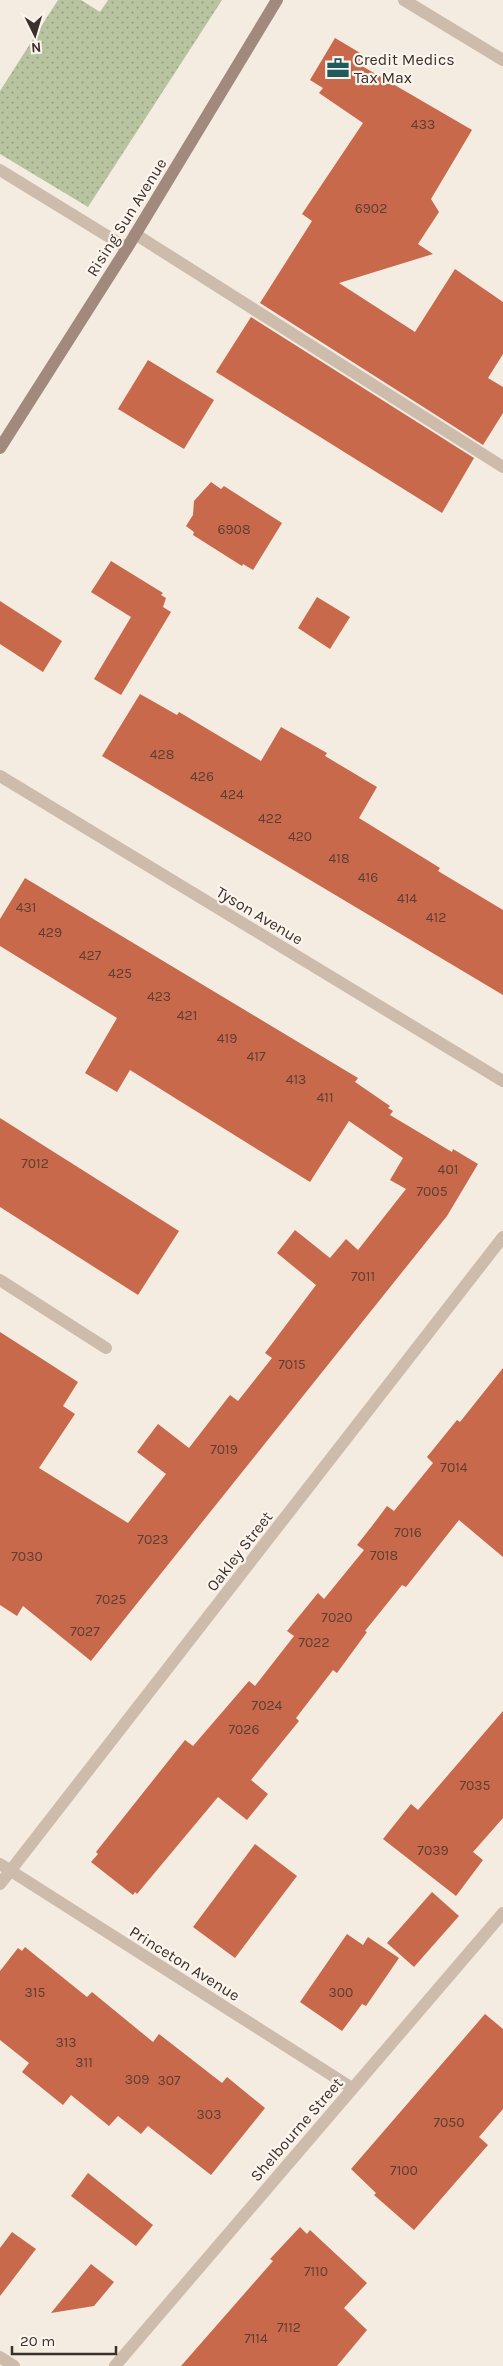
<svg xmlns="http://www.w3.org/2000/svg" width="503" height="2366" font-family="Karla,sans-serif">
<style>
.grass{fill:url(#grass-dots)}
.building{fill:#c8694b}
.lines{fill:none;stroke-linecap:round;stroke-linejoin:round}
.service{stroke:#cdbbac;stroke-width:12}
.minor{stroke:#cdbbac;stroke-width:12}
.tertiary{stroke:#cdbbac;stroke-width:12}
.secondary{stroke:#a18a7d;stroke-width:12}
.labels{text-anchor:middle;stroke-width:4.5;stroke-linejoin:round;paint-order:stroke}
.number-label{font-size:14px;fill:#5e3e33}
.poi-label{font-size:16px;fill:#3b302b;stroke:#fbf5ee;text-anchor:start}
.street-label{font-size:16px;fill:#3b302b;stroke:#fbf5ee}
</style>
<defs>
<pattern id="grass-dots" width="8" height="8" patternUnits="userSpaceOnUse" patternTransform="scale(1.25)"><rect width="8" height="8" fill="#b8c4a0"/><path d="M2 2h.1M6 6h.1" fill="none" stroke="#97a083" stroke-width="1.8" stroke-linecap="round"/></pattern>
</defs>
<rect width="100%" height="100%" fill="#f4ebe1"/>
<path class="grass" d="M58 0H81L100 12 108 0H222L88 207 0 154V91Z"/>
<g class="building">
<path d="M335 38 367 57 362 66 472 130 431 199 439 212 418 244 433 254 339 283 415 332 455 269 503 302V354L488 378 503 387V413L483 445 260 303 312 221 302 214 363 123 319 93 323 88 310 80Z"/>
<path d="M251 317 474 458 442 513 216 372Z"/>
<path d="M148 360 214 400 184 449 118 409Z"/>
<path d="M211 482 221 489 224 486 282 523 253 570 243 564 242 566 193 535 194 532 186 526 193 515 194 501Z"/>
<path d="M111 561 163 593 161 595 166 598 163 607 171 612 121 695 94 679 131 617 91 592Z"/>
<path d="M317 597 350 617 330 649 298 628Z"/>
<path d="M0 601 62 641 43 672 0 644Z"/>
<path d="M140 694 177 715 179 712 261 761 281 727 327 753 325 756 377 787 359 818 440 868 438 871 503 910V995L102 756Z"/>
<path d="M25 878 358 1078 355 1082 390 1106 388 1108 393 1111 390 1115 452 1152 453 1149 478 1164 447 1216 91 1661 23 1606 17 1616 0 1605V1332L78 1382 63 1406 75 1414 39 1468 128 1523 166 1474 137 1452 158 1424 189 1448 230 1395 238 1401 272 1358 265 1353 316 1285 277 1253 295 1230 330 1258 346 1239 358 1250 406 1189 390 1180 403 1158 349 1121 310 1182 130 1070 117 1092 85 1073 117 1018 0 946V919Z"/>
<path d="M0 1118 179 1231 138 1295 0 1207Z"/>
<path d="M503 1368V1557L459 1520 406 1587 402 1585 365 1631 367 1632 337 1673 333 1670 296 1718 299 1721 251 1780 268 1794 247 1820 218 1797 137 1894 135 1892 133 1895 91 1862 98 1854 96 1852 185 1740 193 1746 249 1681 255 1686 294 1636 287 1631 318 1593 324 1599 364 1550 357 1545 372 1526 387 1506 394 1511 433 1463 427 1457 457 1420 460 1422Z"/>
<path d="M503 1711V1818L473 1852 483 1860 456 1896 383 1839 411 1804 418 1810Z"/>
<path d="M255 1844 297 1876 235 1958 193 1927Z"/>
<path d="M432 1892 459 1916 414 1967 387 1943Z"/>
<path d="M347 1934 363 1945 368 1937 399 1958 366 2006 362 2004 342 2031 300 2002Z"/>
<path d="M25 1947 87 1997 92 1992 153 2042 159 2034 222 2083 227 2077 265 2108 211 2175 148 2126 141 2134 118 2116 109 2126 71 2095 63 2105 22 2072 29 2063 0 2040V1971L18 1948 22 1951Z"/>
<path d="M485 2014 503 2029V2109L479 2137 488 2145 414 2230 374 2195 376 2193 351 2169Z"/>
<path d="M88 2173 153 2225 136 2246 71 2196Z"/>
<path d="M300 2227 307 2234 310 2230 367 2283 344 2308 367 2330 337 2366H181L273 2261 270 2259Z"/>
<path d="M12 2232 36 2249 0 2296V2248Z"/>
<path d="M91 2264 114 2282 94 2306 51 2313Z"/>
</g>
<g class="lines">
<g class="service">
<path d="M135 234 503 467"/>
<path d="M0 1280 106 1348"/>
</g>
<g class="minor">
<path d="M404 0 503 60"/>
<path d="M0 170 127 248"/>
<path d="M0 1864 352 2088"/>
<path d="M0 1884 503 1237"/>
<path d="M0 2357 14 2366"/>
<path d="M115 2366 503 1913"/>
</g>
<path class="tertiary" d="M0 776 503 1081"/>
<path class="secondary" d="M0 448 127 248 277 0"/>
</g>
<defs>
<symbol id="office-bare" viewBox="-9 -9 18 18"><path d="M-6-3h4V-5.5h4V-3h4V5H-6ZM-1-4.5V-3h2v-1.5ZM-6 0V1H6V0Z" fill="#1f5a5e" stroke="#fbf5ee" stroke-width="2.5" paint-order="stroke"/></symbol>
</defs>
<g fill-rule="evenodd">
<use href="#office-bare" x="322" y="52" width="32" height="32"/>
</g>
<g class="labels">
<g class="number-label">
<text x="423" y="129">433</text>
<text x="371" y="213">6902</text>
<text x="234" y="534">6908</text>
<text x="162" y="759">428</text>
<text x="202" y="781">426</text>
<text x="232" y="799">424</text>
<text x="270" y="823">422</text>
<text x="300" y="841">420</text>
<text x="339" y="863">418</text>
<text x="368" y="882">416</text>
<text x="407" y="903">414</text>
<text x="26" y="912">431</text>
<text x="436" y="922">412</text>
<text x="50" y="937">429</text>
<text x="90" y="960">427</text>
<text x="120" y="978">425</text>
<text x="159" y="1001">423</text>
<text x="187" y="1020">421</text>
<text x="227" y="1043">419</text>
<text x="256" y="1061">417</text>
<text x="296" y="1084">413</text>
<text x="325" y="1102">411</text>
<text x="35" y="1168">7012</text>
<text x="448" y="1174">401</text>
<text x="432" y="1196">7005</text>
<text x="363" y="1281">7011</text>
<text x="292" y="1369">7015</text>
<text x="224" y="1454">7019</text>
<text x="454" y="1472">7014</text>
<text x="408" y="1537">7016</text>
<text x="153" y="1544">7023</text>
<text x="384" y="1560">7018</text>
<text x="27" y="1561">7030</text>
<text x="111" y="1604">7025</text>
<text x="337" y="1622">7020</text>
<text x="85" y="1636">7027</text>
<text x="314" y="1647">7022</text>
<text x="267" y="1710">7024</text>
<text x="244" y="1734">7026</text>
<text x="475" y="1790">7035</text>
<text x="433" y="1855">7039</text>
<text x="35" y="1997">315</text>
<text x="341" y="1997">300</text>
<text x="66" y="2047">313</text>
<text x="84" y="2067">311</text>
<text x="137" y="2084">309</text>
<text x="169" y="2085">307</text>
<text x="209" y="2119">303</text>
<text x="449" y="2127">7050</text>
<text x="404" y="2175">7100</text>
<text x="316" y="2276">7110</text>
<text x="289" y="2332">7112</text>
<text x="256" y="2343">7114</text>
</g>
<g class="poi-label">
<text x="354" y="65">Credit Medics<tspan x="354" dy="18">Tax Max</tspan></text>
</g>
<g class="street-label">
<text transform="translate(126 217) rotate(-58)" y="6">Rising Sun Avenue</text>
<text transform="translate(260 915) rotate(31)" y="6">Tyson Avenue</text>
<text transform="translate(239 1551) rotate(-52)" y="6">Oakley Street</text>
<text transform="translate(185 1963) rotate(32)" y="6">Princeton Avenue</text>
<text transform="translate(296 2129) rotate(-49)" y="6">Shelbourne Street</text>
</g>
</g>
<g transform="translate(35 35) rotate(175)" stroke="#fbf5ee" stroke-width="4" paint-order="stroke">
<path d="M0-4L9 19L0 12L-9 19Z" fill="#3b302b"/>
<text y="-8" font-size="14" font-weight="bold" text-anchor="middle" fill="#3b302b">N</text>
</g>
<path d="M12 2346v8h104v-8" fill="none" stroke="#3b302b" stroke-width="2.5"/>
<text x="20" y="2346" font-size="15" fill="#3b302b" stroke="#fbf5ee" stroke-width="4" paint-order="stroke">20 m</text>
</svg>
